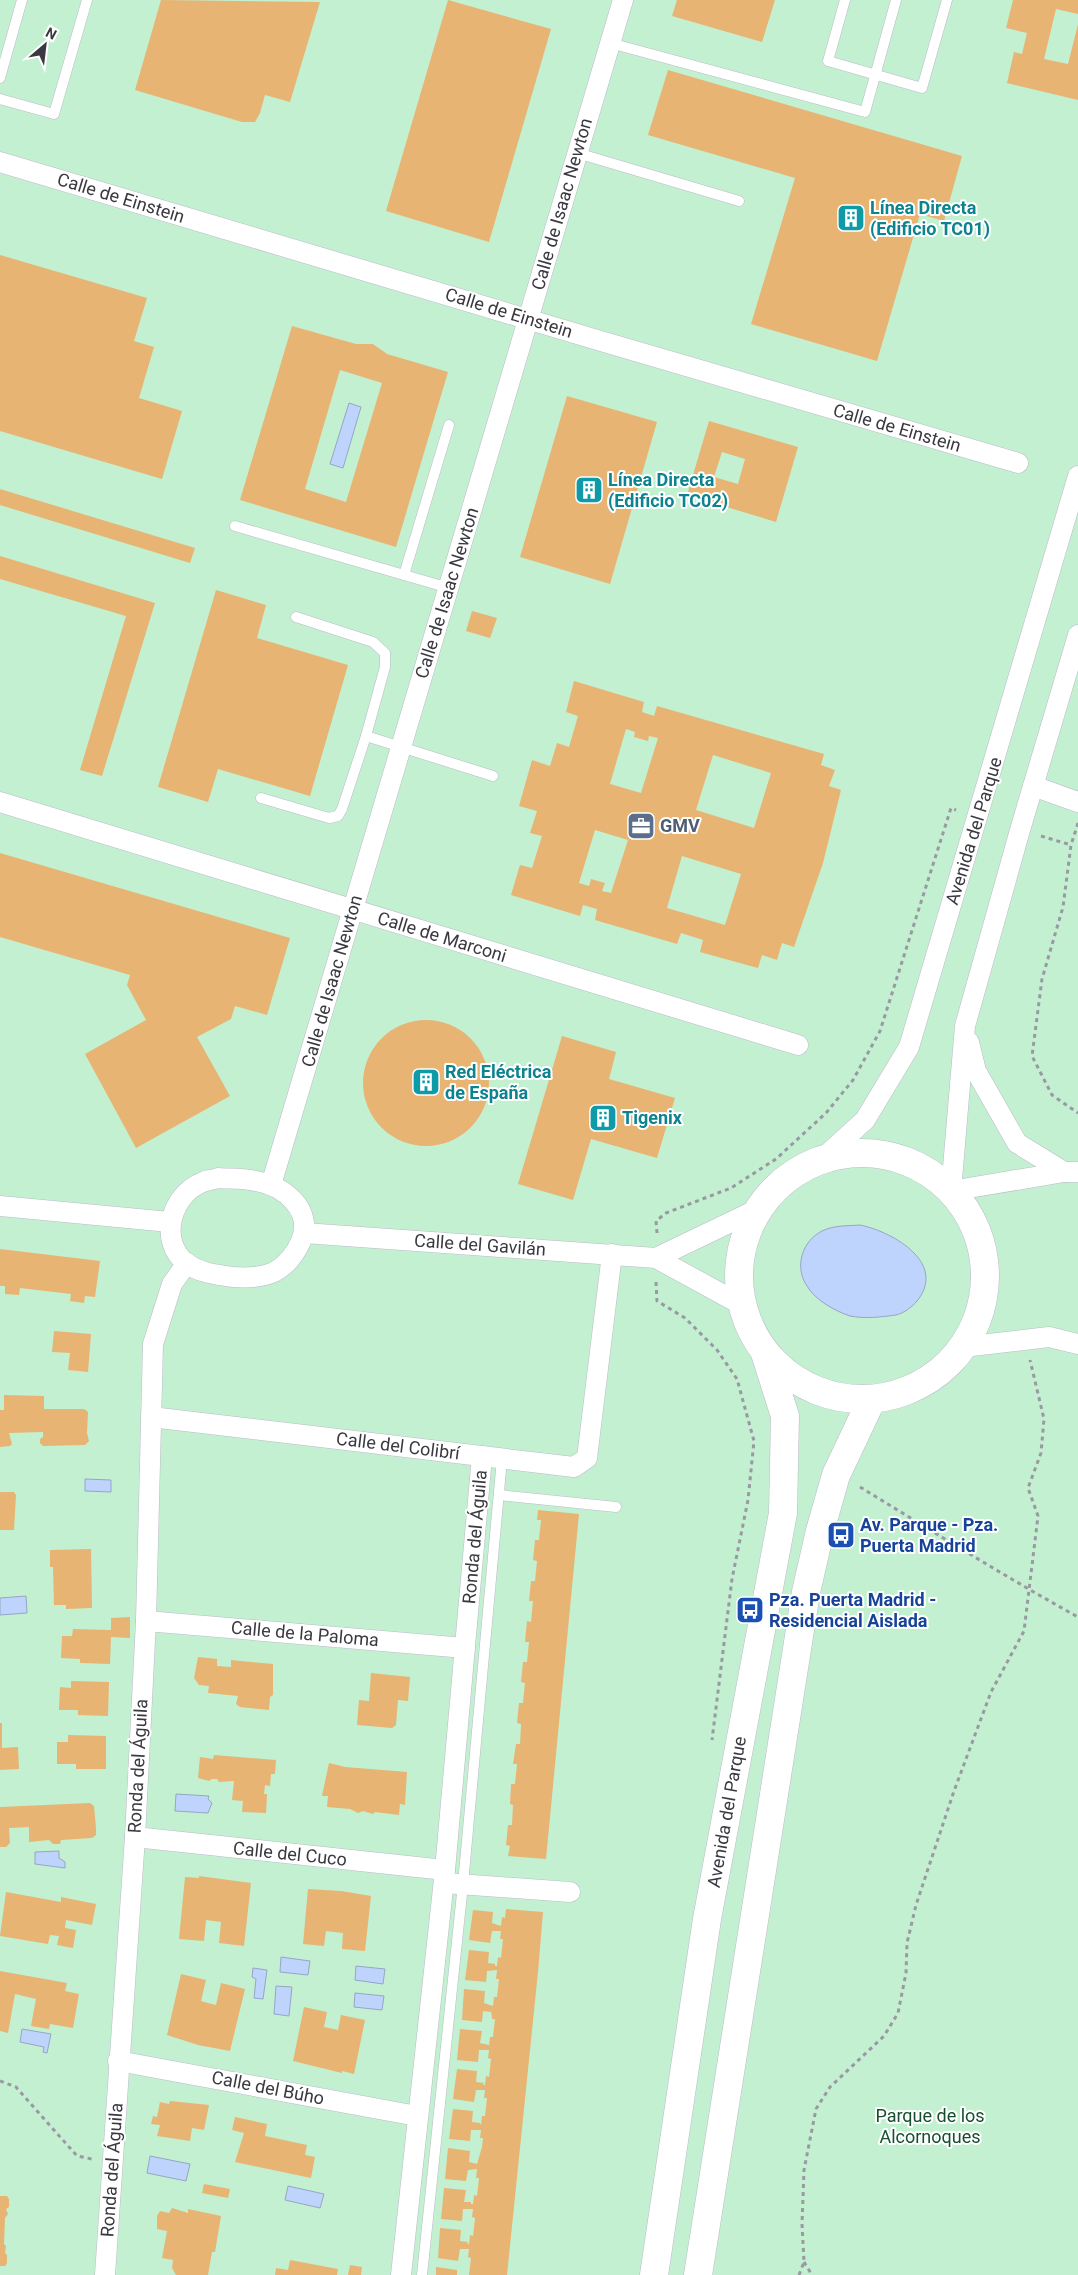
<svg xmlns="http://www.w3.org/2000/svg" width="1078" height="2275" font-family="Roboto,sans-serif">
<style>
.green{fill:#c3f0d1}
.water{fill:#bed4fc;stroke:#96a6c4}
.building{fill:#e7b474;fill-rule:evenodd}
.lines{fill:none;stroke-linecap:round;stroke-linejoin:round}
.lane-casing{stroke:#bcbaca;stroke-width:11}
.street-casing{stroke:#bcbaca;stroke-width:21}
.secondary-casing{stroke:#bcbaca;stroke-width:29}
.path{stroke:#9a98a3;stroke-width:3;stroke-dasharray:4 4;stroke-linecap:butt}
.lane{stroke:#fff;stroke-width:10}
.street{stroke:#fff;stroke-width:20}
.secondary{stroke:#fff;stroke-width:28}
.labels{text-anchor:middle;stroke-width:4;stroke-linejoin:round;paint-order:stroke}
.street-label{font-size:18px;fill:#3a3940;stroke:#fff}
.culture-label{font-size:18px;font-weight:bold;fill:#0d838f;stroke:#fff;text-anchor:start}
.service-label{font-size:18px;font-weight:bold;fill:#4e5e75;stroke:#fff;text-anchor:start}
.transit-label{font-size:18px;font-weight:bold;fill:#164399;stroke:#fff;text-anchor:start}
.park-label{font-size:18px;fill:#164e2f;stroke:#fff}
</style>
<rect width="100%" height="100%" fill="#f3f0fe"/>
<rect class="green" x="0" y="0" width="1078" height="2275"/>
<g class="water">
<path d="M349 403 361 407 343 468 330 464Z"/>
<path d="M860 1225C890 1231 944 1260 920 1297 915 1305 905 1313 896 1315 882 1317 865 1319 850 1316 835 1311 815 1300 807 1286 794 1267 802 1241 822 1231 834 1225 848 1226 860 1225Z"/>
<path d="M85 1479 111 1480V1492L85 1491Z"/>
<path d="M26 1596 27 1613 0 1615V1598Z"/>
<path d="M176 1794 209 1796 208 1799 212 1803 208 1813 175 1811Z"/>
<path d="M59 1851V1858L65 1862V1868L35 1864V1852Z"/>
<path d="M281 1957 310 1961 308 1975 280 1972Z"/>
<path d="M356 1966 385 1969 383 1984 355 1980Z"/>
<path d="M253 1968 267 1970 263 1999 254 1998 256 1979 252 1977Z"/>
<path d="M276 1986 292 1987 289 2016 274 2014Z"/>
<path d="M355 1993 384 1996 382 2010 354 2007Z"/>
<path d="M22 2029 51 2034 47 2053 43 2052 44 2047 20 2042Z"/>
<path d="M150 2156 190 2164 186 2181 147 2173Z"/>
<path d="M288 2186 324 2194 320 2208 285 2200Z"/>
</g>
<g class="building">
<path d="M161 0 320 2 290 102 265 95 260 113 255 122H242L135 90Z"/>
<path d="M448 0 551 29 489 242 386 211Z"/>
<path d="M677 0H775L762 42 672 16Z"/>
<path d="M1013 0H1078V14L1056 9 1044 59 1068 64 1078 24V100L1007 83 1014 52 1022 54 1027 33 1006 28Z"/>
<path d="M668 70 962 156 944 221 920 214 877 361 751 324 795 178 648 135Z"/>
<path d="M0 255 147 298 134 341 154 347 139 398 182 411 162 479 0 431Z"/>
<path d="M292 326 356 344H373L387 354 448 372 396 547 240 500ZM340 370 382 383 346 502 305 489Z"/>
<path d="M567 396 657 422 610 584 520 557Z"/>
<path d="M709 421 798 447 776 522 687 495ZM722 452 745 459 738 484 714 477Z"/>
<path d="M0 489 195 548 190 563 0 505Z"/>
<path d="M0 556 155 603 102 776 80 770 126 616 0 579Z"/>
<path d="M216 590 266 605 257 638 348 665 310 796 218 769 208 802 158 787Z"/>
<path d="M472 611 497 618 490 638 466 631Z"/>
<path d="M574 681 644 702 642 712 654 716 657 706 824 754 821 765 835 770 829 786 841 790 823 863 794 947 782 943 777 960 762 955 758 968 700 952 703 940 681 933 677 944 595 920 597 909 583 905 580 916 511 895 520 865 532 868 542 836 530 833 537 811 519 806 532 760 550 766 557 743 569 747 578 716 566 712ZM626 729 635 732 634 737 648 741 649 736 658 738 641 793 610 784ZM713 755 771 773 754 828 696 810ZM595 830 628 840 611 893 602 891 605 883 591 879 589 886 579 883ZM682 856 741 874 725 925 667 908Z"/>
<path d="M0 853 290 938 267 1015 235 1006 231 1019 197 1037 230 1096 136 1148 85 1054 146 1020 127 985 130 975 0 937Z"/>
<circle cx="426" cy="1083" r="63"/>
<path d="M562 1036 616 1052 609 1079 675 1098 657 1158 591 1139 573 1200 518 1184Z"/>
<path d="M0 1249 100 1261 95 1297 85 1296 84 1303 70 1301 71 1294 20 1288 19 1295 5 1294V1286H0Z"/>
<path d="M54 1331 91 1334 88 1372 68 1370 70 1353 52 1352Z"/>
<path d="M4 1395 44 1396V1409H84L88 1412 87 1433 89 1441 85 1445 43 1446 40 1443V1439L43 1437V1432L9 1433 12 1444 10 1446 0 1447V1410H4Z"/>
<path d="M0 1492H14L16 1495 14 1530H0Z"/>
<path d="M538 1510 579 1514 546 1859 508 1856 510 1846 506 1845 508 1825H512L513 1805 510 1804 511 1784H515L517 1764H513L516 1744H520L521 1724 517 1723 519 1703H523L525 1683 521 1682 523 1662H527L529 1642H525L526 1631 527 1621 531 1622 533 1601H529L531 1581H535L537 1561 533 1560 535 1540H539L541 1520H537Z"/>
<path d="M91 1549 92 1608 66 1609V1605H54L53 1567H50V1550Z"/>
<path d="M130 1617V1638L111 1637 110 1664 80 1663V1659L61 1658 62 1636H72L73 1629 111 1630V1618Z"/>
<path d="M198 1657 217 1659V1666L231 1667V1660L273 1664V1695L270 1697 269 1710 240 1707 236 1704 238 1696 208 1693 209 1686 199 1685 194 1678Z"/>
<path d="M371 1673 410 1677 408 1701 398 1700 396 1725 392 1728 357 1725 359 1700 369 1701Z"/>
<path d="M71 1681 109 1682 108 1716 78 1715V1710H59L60 1687 71 1688Z"/>
<path d="M0 1723H2V1748L18 1747 19 1769 0 1770Z"/>
<path d="M68 1735 106 1736V1769H76V1764H57V1742H68Z"/>
<path d="M214 1755 276 1760 275 1774H271L270 1786 265 1785 264 1794H267L266 1813 242 1812 243 1801 232 1800 234 1781 219 1782 217 1779H212L209 1781 198 1778 200 1757 213 1759Z"/>
<path d="M329 1763 345 1767 407 1772 405 1805 400 1804 399 1815 375 1812 373 1814 363 1811 358 1813 350 1809 327 1807 328 1796H322Z"/>
<path d="M90 1803 94 1806 96 1828V1835L92 1838 61 1840 60 1844H53L49 1840 29 1842V1827L9 1828 10 1843 6 1847H0V1807Z"/>
<path d="M199 1876 251 1883 244 1946 219 1943 221 1922 206 1920 204 1941 179 1939 185 1877 199 1878Z"/>
<path d="M308 1889 341 1891 371 1896 365 1951 342 1949 343 1933 326 1931 324 1946 303 1944Z"/>
<path d="M6 1892 61 1902V1897L96 1904 92 1925 66 1920 65 1928 76 1930 73 1948 57 1945 59 1936 50 1935 48 1944 0 1936Z"/>
<path d="M506 1909 543 1912 538 1972 507 2275H469L471 2258 468 2257 469 2249H460L458 2261 438 2258 440 2228 461 2230 460 2241 468 2242 467 2244H469L470 2235 473 2236 475 2218 472 2217 473 2209H463L462 2221 441 2219 444 2188 466 2190 464 2202H471V2204H473L474 2195 477 2196 479 2178H476L477 2169 468 2170 466 2181 445 2179 448 2148 470 2151 469 2162 477 2164 482 2147 483 2138H480L481 2130H471L470 2141 449 2139 453 2109 473 2111 472 2122 480 2123 481 2125 482 2116H485L487 2098H484L485 2090H476L474 2102 453 2099 457 2069 477 2071 476 2082 484 2083 483 2085H485L486 2076 489 2077 491 2059 488 2058 489 2050H479L478 2062 457 2060 460 2029 482 2031 480 2043 489 2045 490 2037H493L495 2019H492L491 2010V2012L483 2011 482 2022 462 2020 464 1989 485 1991 484 2003 493 2006 494 1997H497L499 1979H496L497 1970 487 1971 486 1982 465 1980 469 1950 489 1952 488 1963 495 1964V1966H497L498 1957 501 1958 503 1939H500L501 1931H492L490 1943 469 1940 473 1910 493 1912 492 1923 501 1926 502 1917 505 1918Z"/>
<path d="M0 1971 67 1983 65 1991 79 1994 73 2028 50 2024 49 2029 31 2026 36 1999 15 1994 8 2033 0 2031Z"/>
<path d="M181 1974 206 1980 201 2001 208 2003 216 2005 221 1983 245 1989 230 2051 198 2045 167 2035Z"/>
<path d="M304 2007 327 2012 324 2027 338 2030 341 2015 365 2020 354 2074 342 2071V2073L293 2061Z"/>
<path d="M170 2101 209 2105 204 2130 192 2128 190 2141 157 2136 160 2125 151 2124 153 2116 157 2117 160 2102 169 2104Z"/>
<path d="M235 2117 267 2124 265 2136 307 2145 305 2155 315 2157 311 2178 235 2162 244 2133 232 2130Z"/>
<path d="M204 2184 230 2189 228 2198 202 2193Z"/>
<path d="M0 2196H7L9 2199V2207L6 2209 8 2214 5 2218 4 2244 6 2246 5 2253 7 2255V2263L5 2266H0Z"/>
<path d="M172 2208 188 2213V2209L221 2216 215 2252H212L208 2275H176L172 2268 173 2260 162 2258 167 2231 157 2229V2216L160 2211 169 2213Z"/>
<path d="M290 2260 338 2269 337 2275H275L276 2268 288 2270Z"/>
<path d="M350 2265 362 2267 361 2275H348Z"/>
<path d="M436 2267 457 2270V2275H436Z"/>
</g>
<g class="lines">
<defs>
<g id="lane">
<path d="M845 0 828 61 922 88 947 0"/>
<path d="M610 43 865 112 896 0"/>
<path d="M0 78 22 0"/>
<path d="M0 99 54 114 87 0"/>
<path d="M577 153 739 201"/>
<path d="M235 526 449 588"/>
<path d="M404 575 449 425"/>
<path d="M296 617 373 642 385 653V667L366 736"/>
<path d="M261 798 329 818 338 816 342 809 366 736 493 776"/>
<path d="M499 1495 616 1507"/>
<path d="M422 2275 463 1884 502 1459"/>
</g>
<g id="street">
<path d="M0 162 594 339 1018 463"/>
<path d="M1078 635 1020 830 965 1026 951 1191 1064 1172H1078"/>
<path d="M1033 786 1078 802"/>
<path d="M0 802 798 1045"/>
<path d="M969 1042 976 1071 1017 1143 1064 1172"/>
<path d="M821 1160 865 1120 909 1047 1078 476"/>
<path d="M218 1178C230 1179 243 1178 256 1181 284 1186 314 1210 301 1241 296 1253 286 1266 274 1272 261 1278 247 1278 233 1277 218 1275 199 1273 186 1263 158 1241 171 1194 203 1182 207 1180 213 1180 218 1178Z"/>
<path d="M271 1185 623 0"/>
<path d="M0 1206 170 1222"/>
<path d="M304 1233 656 1258 742 1305"/>
<path d="M656 1258 758 1209"/>
<path d="M963 1347 1049 1337 1078 1344"/>
<path d="M151 1417 574 1467 587 1458 612 1254"/>
<path d="M146 1621 465 1648"/>
<path d="M135 1837 445 1870"/>
<path d="M444 1883 570 1892"/>
<path d="M118 2061 417 2116"/>
<path d="M105 2275 135 1837 146 1621 153 1344 172 1284 187 1263"/>
<path d="M401 2275 445 1870 482 1456"/>
</g>
<g id="secondary">
<circle cx="862" cy="1276" r="123"/>
<path d="M654 2275 707 1919 783 1513 785 1416 765 1353"/>
<path d="M698 2275 806 1592 820 1531 836 1475 872 1399"/>
</g>
</defs>
<use href="#lane" class="lane-casing"/>
<use href="#street" class="street-casing"/>
<use href="#secondary" class="secondary-casing"/>
<g class="path">
<path d="M1078 823 1071 845 1063 907 1042 979 1032 1056 1052 1095 1078 1113"/>
<path d="M1041 836 1071 845"/>
<path d="M657 1233 656 1221 666 1213 731 1188 776 1159 826 1113 853 1080 880 1031 951 808 956 810"/>
<path d="M656 1282 657 1301 685 1318 717 1350 737 1379 754 1441 748 1500 732 1579 712 1740"/>
<path d="M860 1487C932 1531 1004 1576 1078 1617"/>
<path d="M0 2081 16 2087 77 2156 92 2159"/>
<path d="M804 2262 812 2275"/>
<path d="M799 2275 804 2262 802 2224 804 2170 816 2109 830 2087 884 2036 898 2013 906 1973 907 1943 916 1905 954 1791 991 1692 1024 1631 1038 1516 1028 1488 1041 1453 1044 1419 1030 1360"/>
</g>
<use href="#lane" class="lane"/>
<use href="#street" class="street"/>
<use href="#secondary" class="secondary"/>
</g>
<defs>
<symbol id="building-square" viewBox="-11 -11 22 22"><rect x="-9" y="-9" width="18" height="18" rx="4" fill="#0f9aa8" stroke="#fff"/><path d="M-4-6H4V6H1V3H-1V6H-4ZM-2.5-4.3h1.7v1.8h-1.7ZM.8-4.3h1.7v1.8H.8ZM-2.5-1h1.7V.8h-1.7ZM.8-1h1.7V.8H.8Z" fill="#fff"/></symbol>
<symbol id="office-square" viewBox="-11 -11 22 22"><rect x="-9" y="-9" width="18" height="18" rx="4" fill="#5c6f8a" stroke="#fff"/><path d="M-6-3h4V-5.5h4V-3h4V5H-6ZM-1-4.5V-3h2v-1.5ZM-6 0V1H6V0Z" fill="#fff"/></symbol>
<symbol id="bus-square" viewBox="-11 -11 22 22"><rect x="-9" y="-9" width="18" height="18" rx="4" fill="#1a4fb4" stroke="#fff"/><path d="M-5-6H5V4H4V6H2V4H-2V6H-4V4H-5ZM-3.5-4V0h7V-4ZM-3.5 1.2v1.5H-2V1.2ZM2 1.2v1.5H3.5V1.2Z" fill="#fff"/></symbol>
</defs>
<g fill-rule="evenodd">
<use href="#building-square" x="835" y="202" width="32" height="32"/>
<use href="#building-square" x="573" y="474" width="32" height="32"/>
<use href="#office-square" x="625" y="810" width="32" height="32"/>
<use href="#building-square" x="410" y="1066" width="32" height="32"/>
<use href="#building-square" x="587" y="1102" width="32" height="32"/>
<use href="#bus-square" x="825" y="1519" width="32" height="32"/>
<use href="#bus-square" x="734" y="1594" width="32" height="32"/>
</g>
<g class="labels">
<g class="street-label">
<text transform="translate(121 198) rotate(17)" y="6">Calle de Einstein</text>
<text transform="translate(562 204) rotate(-74)" y="6">Calle de Isaac Newton</text>
<text transform="translate(509 313) rotate(17)" y="6">Calle de Einstein</text>
<text transform="translate(897 428) rotate(16)" y="6">Calle de Einstein</text>
<text transform="translate(447 593) rotate(-73)" y="6">Calle de Isaac Newton</text>
<text transform="translate(974 831) rotate(-73)" y="6">Avenida del Parque</text>
<text transform="translate(442 937) rotate(17)" y="6">Calle de Marconi</text>
<text transform="translate(332 981) rotate(-74)" y="6">Calle de Isaac Newton</text>
<text transform="translate(480 1245) rotate(4)" y="6">Calle del Gavilán</text>
<text transform="translate(398 1446) rotate(7)" y="6">Calle del Colibrí</text>
<text transform="translate(475 1537) rotate(-85)" y="6">Ronda del Águila</text>
<text transform="translate(305 1634) rotate(5)" y="6">Calle de la Paloma</text>
<text transform="translate(138 1766) rotate(-87)" y="6">Ronda del Águila</text>
<text transform="translate(727 1812) rotate(-80)" y="6">Avenida del Parque</text>
<text transform="translate(290 1854) rotate(6)" y="6">Calle del Cuco</text>
<text transform="translate(268 2088) rotate(11)" y="6">Calle del Búho</text>
<text transform="translate(112 2170) rotate(-86)" y="6">Ronda del Águila</text>
</g>
<g class="culture-label">
<text x="870" y="214">Línea Directa<tspan x="870" dy="21">(Edificio TC01)</tspan></text>
<text x="608" y="486">Línea Directa<tspan x="608" dy="21">(Edificio TC02)</tspan></text>
<text x="445" y="1078">Red Eléctrica<tspan x="445" dy="21">de España</tspan></text>
<text x="622" y="1124">Tigenix</text>
</g>
<g class="service-label">
<text x="660" y="832">GMV</text>
</g>
<g class="transit-label">
<text x="860" y="1531">Av. Parque - Pza.<tspan x="860" dy="21">Puerta Madrid</tspan></text>
<text x="769" y="1606">Pza. Puerta Madrid -<tspan x="769" dy="21">Residencial Aislada</tspan></text>
</g>
<g class="park-label">
<text x="930" y="2122">Parque de los<tspan x="930" dy="21">Alcornoques</tspan></text>
</g>
</g>
<g transform="translate(45 45) rotate(28)" stroke="#ffffff" stroke-width="4" paint-order="stroke">
<path d="M0-4L9 19L0 12L-9 19Z" fill="#3a3940"/>
<text y="-8" font-size="14" font-weight="bold" text-anchor="middle" fill="#3a3940">N</text>
</g>
</svg>
